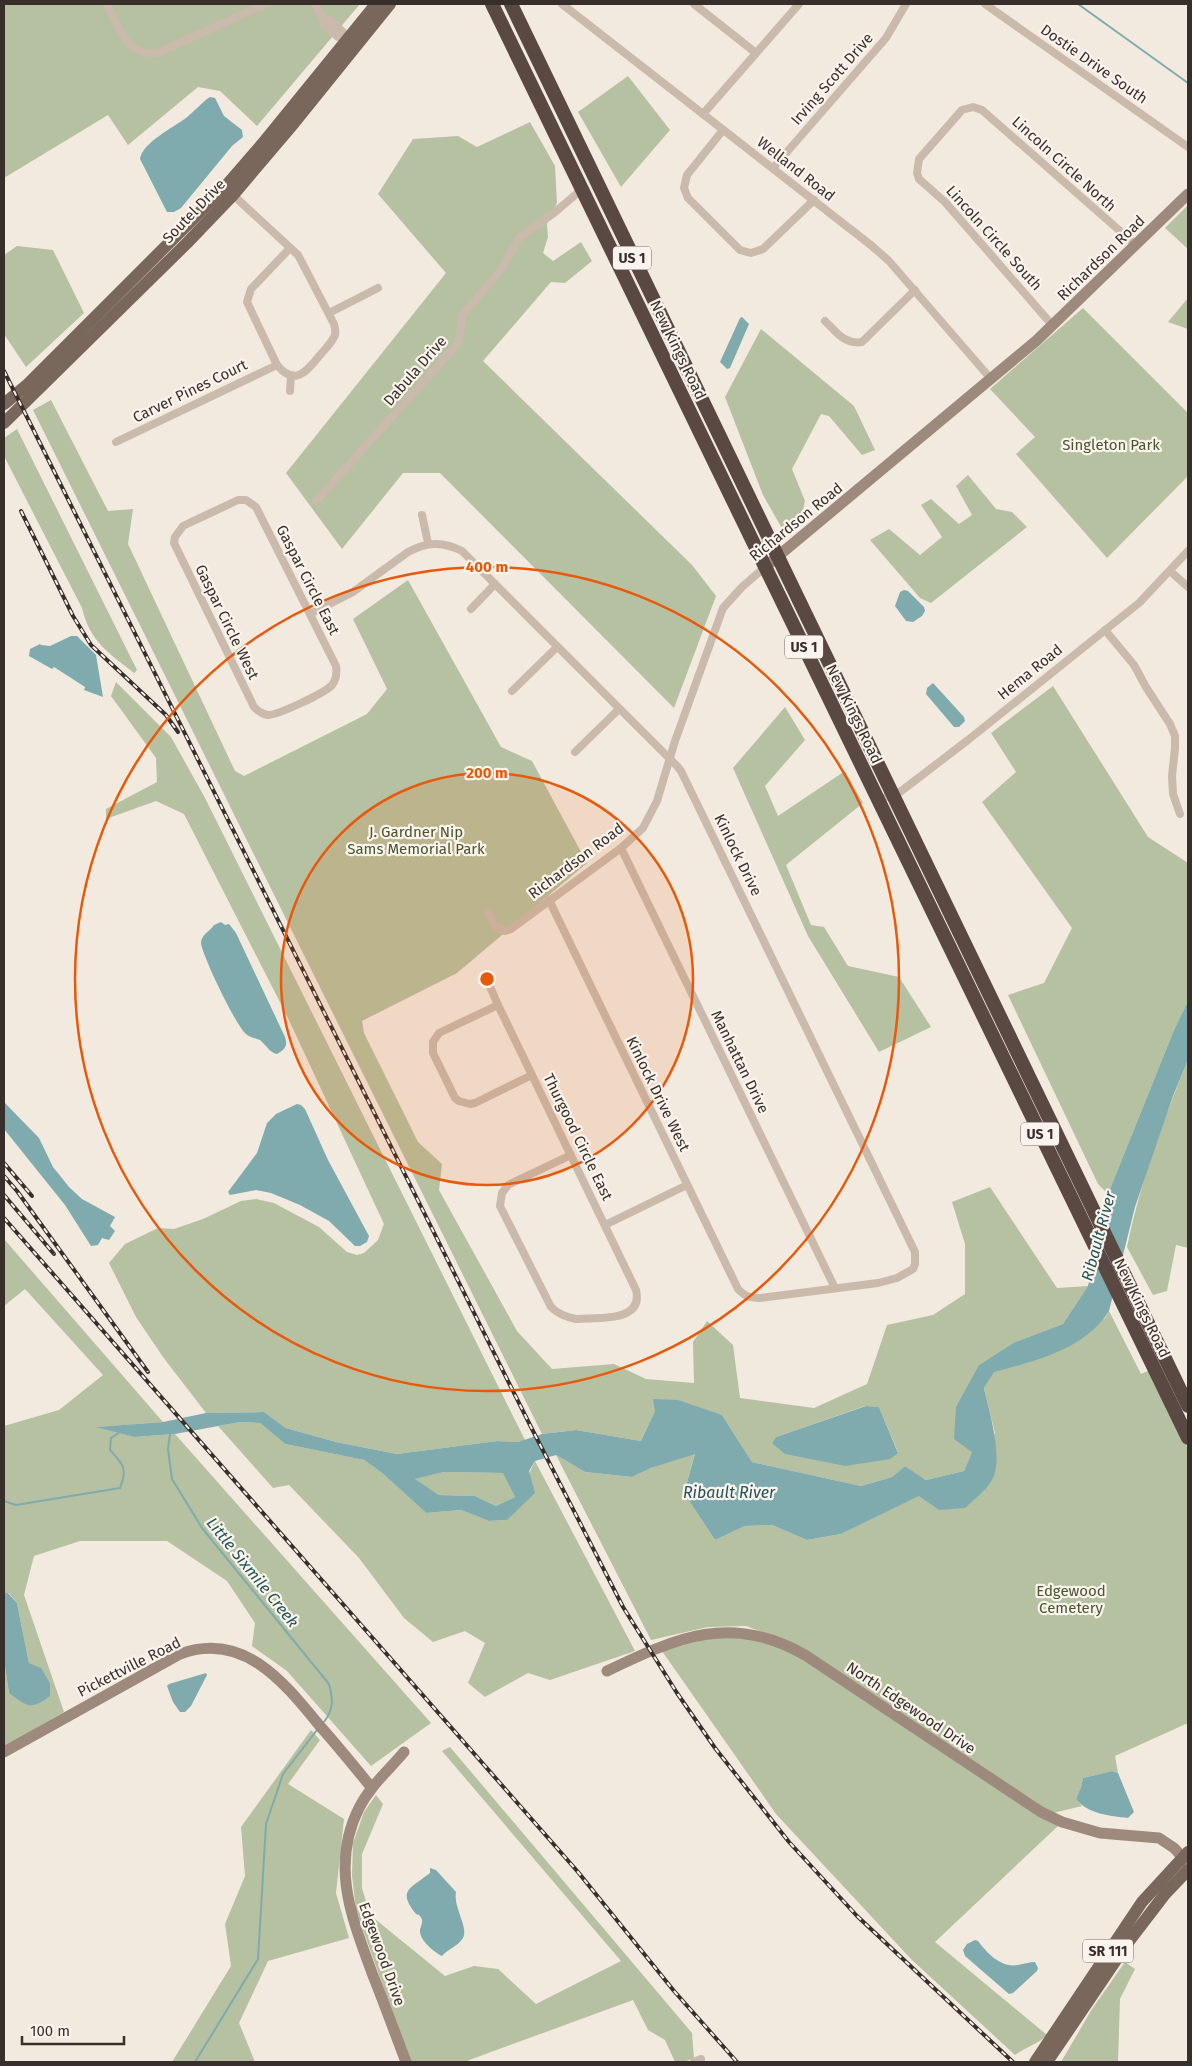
<svg xmlns="http://www.w3.org/2000/svg" width="1192" height="2066" font-family="'Fira Sans',sans-serif">
<style>
.green{fill:#b5c1a0;fill-rule:evenodd}
.water{fill:#7fabae;fill-rule:evenodd}
.lines{fill:none;stroke-linecap:round;stroke-linejoin:round}
.stream{stroke:#7fabae;stroke-width:2}
.street{stroke:#cabaac;stroke-width:8}
.secondary{stroke:#9e897d;stroke-width:11}
.primary{stroke:#79675c;stroke-width:12}
.highway{stroke:#594942;stroke-width:14}
.rail-casing{stroke:#382f2a;stroke-width:4}
.rail{stroke:#faf4ec;stroke-width:2;stroke-dasharray:5.5;stroke-linecap:butt}
.ring{fill:none;stroke:#e8590c;stroke-width:2.5}
.labels{text-anchor:middle;stroke-width:4.5;stroke-linejoin:round;paint-order:stroke}
.shield{fill:#faf4ec;stroke:#726a64;stroke-width:1}
.shield-label{font-size:14px;font-weight:bold;fill:#382f2a}
.street-label{font-size:15px;fill:#382f2a;stroke:#faf4ec}
.park-label{font-size:15px;fill:#47562f;stroke:#faf4ec}
.water-label{font-size:16px;font-style:italic;fill:#215458;stroke:#faf4ec}
.centre{fill:#e8590c;stroke:#faf4ec;stroke-width:2.5}
.ring-label{font-size:15px;text-anchor:middle;font-weight:bold;fill:#e8590c;stroke:#faf4ec;stroke-width:4.5;stroke-linejoin:round;paint-order:stroke}
</style>
<rect width="100%" height="100%" fill="#f2eadf"/>
<g class="green">
<path d="M4 4H360L257 126 220 91 198 87 128 145 108 115 4 178Z"/>
<path d="M628 76 670 130 621 187 578 112Z"/>
<path d="M530 122 555 166 557 203 547 224 548 237 543 253 553 261 581 242 592 261 565 283 551 282 483 361 692 565 716 596 674 708 440 473H403L342 549 286 473 446 273 378 194 413 139 458 136 477 147Z"/>
<path d="M1188 205V249L1165 228Z"/>
<path d="M17 246 53 250 84 313 26 367 4 334V255Z"/>
<path d="M1188 298V329L1168 322Z"/>
<path d="M1083 308 1188 413V476L1107 558 1016 454 1035 437 990 389Z"/>
<path d="M761 329 854 406 875 450 862 455 829 416 821 414 792 469 805 501 801 518 784 532 763 495 725 397Z"/>
<path d="M51 400 108 511 133 509 128 544 235 771 244 776 367 714 387 689 353 619 408 580 501 747 532 761 587 863 457 973 362 1021 364 1033 418 1142 442 1164 439 1190 517 1331 552 1369 614 1364 646 1379 694 1383 693 1342 707 1321 733 1345 740 1398 814 1408 867 1384 887 1325 933 1315 965 1294V1244L952 1202 990 1187 1057 1288 1088 1286 1063 1324 1013 1343 979 1365 972 1452 964 1471 926 1480 905 1466 892 1477 861 1486 752 1462 722 1415 655 1411 641 1441 576 1430 542 1434 33 410ZM865 1406 879 1407 898 1452 772 1443 776 1437Z"/>
<path d="M17 429 137 670 134 673C109 653 90 642 82 608L4 456V438Z"/>
<path d="M968 475 996 509 1012 512 1027 527 931 603 920 598 870 540 889 529 920 555 942 537 921 505 931 499 959 524 972 515 956 486Z"/>
<path d="M116 682 171 737 205 798 525 1440 518 1442 497 1441 397 1454 336 1442 286 1428 264 1412 206 1413 163 1357 136 1317 109 1263 125 1244 158 1228 174 1229 203 1219 241 1201 256 1199 274 1203 319 1227 347 1252 357 1255 364 1253 378 1240 384 1224 287 1016 184 814 156 801 106 819V809L157 782 156 758 111 696Z"/>
<path d="M1053 686 1148 837 1188 863V1001L1174 1030 1108 1194 1098 1184 1008 995 1044 983 1072 928 982 802 1016 772 991 733Z"/>
<path d="M785 707 805 740 765 786 778 816 845 771 863 803 786 865 811 925 824 927 848 966 899 977 931 1027 879 1052 808 936 733 768Z"/>
<path d="M1188 1060V1248L1176 1245 1167 1291 1153 1295 1127 1247C1140 1183 1163 1120 1188 1060Z"/>
<path d="M4 1239 163 1422 98 1427 134 1437 175 1434 431 1723 371 1766 287 1671 252 1646 255 1623 227 1581 167 1541H80L34 1556 24 1595 64 1712 4 1747V1660L9 1693 50 1683 41 1669 29 1663 17 1603 9 1593H4V1426L59 1410 103 1375 25 1289 4 1306Z"/>
<path d="M1109 1311 1141 1374 1150 1370 1188 1449V1723L1115 1756 1118 1773 1112 1771 1083 1778 1081 1787 1076 1799 1082 1806 1053 1813 1022 1796 773 1636 746 1626 708 1627 651 1640 556 1455 585 1472 632 1477 651 1468 695 1453 684 1493 715 1540 745 1526 772 1525 807 1540 841 1534 920 1495 939 1510 995 1433 984 1388 994 1371 1030 1362 1105 1318Z"/>
<path d="M240 1422 260 1423 285 1444 364 1460 381 1472 426 1513 461 1510 489 1521 507 1520 535 1461 635 1651 550 1680 528 1673 485 1697 468 1683 485 1643 465 1631 433 1642 404 1618 359 1558 289 1485 273 1488 218 1426Z"/>
<path d="M444 1472 504 1473 515 1497 496 1506 475 1496 439 1495 414 1479Z"/>
<path d="M714 1637 744 1638 769 1643 797 1655 1058 1826 935 1942 1047 2035C1038 2044 1026 2047 1015 2055L911 1959 776 1814 662 1651Z"/>
<path d="M311 1730 320 1740 288 1784 344 1819 336 1893 349 1938 268 1961 239 2023 255 2062H172L231 1966 225 1924 245 1876 241 1827Z"/>
<path d="M450 1747 692 2033 694 2058 684 2062H675L665 2040 648 2030 633 2000 464 2062H410L356 1910 352 1875 353 1843 364 1812 376 1795 383 1804 362 1854V1888L370 1915 445 1976 474 1966 498 1969 536 2004 621 1961 442 1751Z"/>
<path d="M1125 1962 1135 1969 1120 1999 1118 2062H1061L1092 2009Z"/>
</g>
<g class="water">
<path d="M210 97 215 98 224 116 242 130 243 137 232 146 181 208 174 212H167L140 159C142 143 174 127 186 118 195 111 201 103 210 97Z"/>
<path d="M742 317 749 324 730 368 727 369 720 362 740 318Z"/>
<path d="M904 590 908 591 924 607 925 611 922 616 913 622 906 621 895 606 900 592Z"/>
<path d="M71 636H77L96 655 103 697 84 690 85 687 54 667 52 669 29 656 30 649 40 644 41 645 50 646Z"/>
<path d="M933 683 964 717 965 721 959 727H954L926 694 927 688Z"/>
<path d="M221 922 225 925 229 924 236 933 285 1037C288 1045 285 1050 277 1054 270 1053 266 1045 260 1040 255 1038 249 1037 246 1034 236 1026 202 955 201 943 201 935 210 931 214 925Z"/>
<path d="M1188 1001V1060L1173 1096 1135 1207 1109 1311C1085 1349 1036 1361 994 1372L984 1388C989 1410 1004 1460 992 1480 986 1491 973 1500 965 1508L939 1510 919 1496 841 1534 807 1540 772 1525 745 1526 715 1540 684 1493 695 1454 651 1468 632 1477 585 1472 556 1455 535 1461 529 1471 535 1493 507 1520 489 1521 461 1510 426 1513 381 1472 364 1460 285 1444 260 1423 240 1422 175 1434 134 1437 96 1427 163 1422 206 1413 264 1412 286 1428 336 1442 397 1454 497 1441 518 1442 542 1434 576 1430 641 1441 655 1411 653 1399 678 1400 722 1415 752 1462 861 1486 892 1477 905 1466 926 1480 964 1471 972 1452 954 1439 956 1407 979 1365 1013 1343 1063 1324 1088 1286 1108 1194 1174 1030ZM444 1472 503 1473 515 1497 496 1506 475 1496 439 1495 415 1479Z"/>
<path d="M4 1102 39 1138 53 1167 69 1187 82 1199 115 1217 110 1226 115 1231 109 1240 102 1238 98 1245 91 1246 65 1205 4 1129Z"/>
<path d="M297 1104 301 1105 305 1109 328 1160 369 1236 367 1242 360 1246H355L329 1221 300 1205 271 1193 256 1190 230 1195 228 1192 257 1153 267 1123 276 1114Z"/>
<path d="M866 1406 879 1407 898 1453 890 1459 845 1466 785 1454 772 1443 776 1437Z"/>
<path d="M4 1593H8L17 1603 29 1663 41 1668 50 1683V1696C30 1711 27 1706 9 1693L4 1660Z"/>
<path d="M206 1673 207 1675 191 1706 185 1712H180L173 1702 167 1686 169 1684Z"/>
<path d="M1112 1771 1118 1773 1134 1812 1128 1818C1110 1816 1088 1814 1076 1799L1081 1787 1083 1778Z"/>
<path d="M430 1868 436 1870 456 1892C453 1907 469 1928 463 1938 457 1947 448 1949 442 1956 434 1952 419 1940 420 1930 421 1924 425 1921 419 1915L416 1914C397 1890 410 1889 430 1873Z"/>
<path d="M975 1940 978 1941C988 1954 1001 1968 1018 1965 1024 1964 1029 1962 1035 1962L1038 1968 1037 1971 1013 1993 1009 1994 965 1956 963 1950 967 1944Z"/>
</g>
<g class="lines">
<g class="stream">
<path d="M1078 4 1188 83"/>
<path d="M170 1434 168 1449 172 1479 202 1528 329 1684C333 1699 334 1709 324 1722"/>
<path d="M4 1501 16 1505 120 1488C128 1468 123 1464 110 1450L111 1438 120 1432"/>
<path d="M195 2062 258 1959 266 1824 283 1774 317 1730"/>
</g>
<g class="street">
<path d="M107 4C118 27 128 60 160 52L265 4"/>
<path d="M315 4 323 19 324 25 338 37H343"/>
<path d="M562 4 872 246 889 261 991 379"/>
<path d="M694 4 756 53"/>
<path d="M985 4 1188 147"/>
<path d="M323 19 330 20 343 32V37L346 39"/>
<path d="M703 114 799 4"/>
<path d="M723 130 687 175 684 188 688 198 740 250 751 253 763 249 814 200"/>
<path d="M773 168 886 38 906 4"/>
<path d="M232 194 298 255 334 324C335 328 336 331 335 335 332 343 325 349 320 355 307 371 295 387 277 365L247 302 251 289 290 248"/>
<path d="M329 313 378 288"/>
<path d="M825 321C836 332 845 345 862 342L915 290"/>
<path d="M1053 326 945 202 919 179 917 173 919 159 962 110 973 107 982 110 1136 245"/>
<path d="M290 391 291 375"/>
<path d="M116 442 277 365"/>
<path d="M238 500H246L256 507 336 666C337 673 337 679 332 685 325 693 278 715 268 715 262 714 258 711 254 707L174 543 175 537 183 526Z"/>
<path d="M316 501 454 348 459 341 463 314 501 270 519 238 554 213 582 189"/>
<path d="M422 515 428 543"/>
<path d="M1170 571 1188 587"/>
<path d="M471 609 495 584"/>
<path d="M310 614 353 592 408 552C427 542 442 541 462 551L677 766 681 771 915 1252V1264L913 1269 897 1278 878 1283 760 1298C750 1298 744 1296 738 1289L549 900"/>
<path d="M1105 630 1134 665 1146 687 1170 724 1175 736V748L1172 776 1173 794 1180 814"/>
<path d="M512 691 557 647"/>
<path d="M575 752 619 709"/>
<path d="M878 800 900 792 968 740 1139 603 1188 551"/>
<path d="M621 848 835 1288"/>
<path d="M488 913 496 927 505 931 511 929 621 848 643 828 657 801 675 741 723 608 742 587 765 567"/>
<path d="M487 980 498 1005 636 1290C644 1323 597 1317 576 1319 565 1317 558 1314 551 1307L500 1206 502 1193 508 1185 571 1155"/>
<path d="M498 1005 439 1033 433 1042V1053L455 1098 459 1101 470 1104 475 1103 532 1075"/>
<path d="M605 1225 687 1185"/>
<path d="M694 2062 701 2059"/>
</g>
<g class="secondary">
<path d="M765 567 1036 341 1188 194"/>
<path d="M607 1671C678 1637 731 1613 805 1655L1041 1812 1062 1822 1100 1833 1159 1838 1174 1848 1188 1863"/>
<path d="M4 1752 180 1654C243 1631 283 1681 319 1725 337 1745 354 1766 371 1787"/>
<path d="M404 1752C388 1771 370 1786 359 1808 330 1866 352 1918 372 1973 384 2003 395 2033 406 2062"/>
</g>
<g class="primary">
<path d="M4 404 27 385 225 187 263 143 376 4"/>
<path d="M4 423 187 243 233 195 294 123 390 4"/>
<path d="M1035 2062 1142 1902 1188 1852"/>
<path d="M1047 2062 1129 1941 1165 1894 1188 1870"/>
</g>
<g class="highway">
<path d="M492 4 1188 1438"/>
<path d="M511 4 1188 1406"/>
</g>
<defs>
<g id="rail">
<path d="M4 371 531 1427 623 1607 677 1693 715 1748 789 1842 857 1916 1013 2062"/>
<path d="M21 511 73 616 91 645 166 715 178 732"/>
<path d="M4 1163 32 1196"/>
<path d="M4 1176 17 1191 148 1372"/>
<path d="M4 1195 54 1254"/>
<path d="M4 1218 578 1872 674 1991 737 2062"/>
</g>
</defs>
<use href="#rail" class="rail-casing"/>
<use href="#rail" class="rail"/>
</g>
<circle cx="487" cy="979" r="206" fill="#e8590c" fill-opacity=".12"/>
<g class="ring">
<circle cx="487" cy="979" r="206"/>
<circle cx="487" cy="979" r="412"/>
</g>
<g class="labels">
<g class="shield">
<rect x="613" y="246.5" width="38" height="23" rx="4"/>
<rect x="785" y="635.5" width="38" height="23" rx="4"/>
<rect x="1021" y="1122.5" width="38" height="23" rx="4"/>
<rect x="1083" y="1939.5" width="50" height="23" rx="4"/>
</g>
<g class="shield-label">
<text x="632" y="263">US 1</text>
<text x="804" y="652">US 1</text>
<text x="1040" y="1139">US 1</text>
<text x="1108" y="1956">SR 111</text>
</g>
<g class="street-label">
<text transform="translate(1094 64) rotate(35)" y="5">Dostie Drive South</text>
<text transform="translate(832 79) rotate(-49)" y="5">Irving Scott Drive</text>
<text transform="translate(1064 164) rotate(42)" y="5">Lincoln Circle North</text>
<text transform="translate(796 169) rotate(38)" y="5">Welland Road</text>
<text transform="translate(194 211) rotate(-46)" y="5">Soutel Drive</text>
<text transform="translate(994 238) rotate(48)" y="5">Lincoln Circle South</text>
<text transform="translate(1101 258) rotate(-44)" y="5">Richardson Road</text>
<text transform="translate(678 350) rotate(64)" y="5">New Kings Road</text>
<text transform="translate(415 371) rotate(-49)" y="5">Dabula Drive</text>
<text transform="translate(190 391) rotate(-26)" y="5">Carver Pines Court</text>
<text transform="translate(796 522) rotate(-39)" y="5">Richardson Road</text>
<text transform="translate(308 580) rotate(63)" y="5">Gaspar Circle East</text>
<text transform="translate(227 622) rotate(64)" y="5">Gaspar Circle West</text>
<text transform="translate(1030 672) rotate(-39)" y="5">Hema Road</text>
<text transform="translate(854 714) rotate(64)" y="5">New Kings Road</text>
<text transform="translate(738 855) rotate(64)" y="5">Kinlock Drive</text>
<text transform="translate(576 861) rotate(-37)" y="5">Richardson Road</text>
<text transform="translate(740 1062) rotate(64)" y="5">Manhattan Drive</text>
<text transform="translate(658 1094) rotate(64)" y="5">Kinlock Drive West</text>
<text transform="translate(578 1137) rotate(64)" y="5">Thurgood Circle East</text>
<text transform="translate(1142 1308) rotate(64)" y="5">New Kings Road</text>
<text transform="translate(129 1667) rotate(-27)" y="5">Pickettville Road</text>
<text transform="translate(911 1708) rotate(34)" y="5">North Edgewood Drive</text>
<text transform="translate(382 1954) rotate(70)" y="5">Edgewood Drive</text>
</g>
<g class="park-label">
<text x="1111" y="450">Singleton Park</text>
<text x="416" y="837">J. Gardner Nip<tspan x="416" dy="17">Sams Memorial Park</tspan></text>
<text x="1071" y="1596">Edgewood<tspan x="1071" dy="17">Cemetery</tspan></text>
</g>
<g class="water-label">
<text transform="translate(1098 1236) rotate(-75)" y="6">Ribault River</text>
<text x="729" y="1498">Ribault River</text>
<text transform="translate(253 1572) rotate(51)" y="6">Little Sixmile Creek</text>
</g>
</g>
<circle cx="487" cy="979" r="8" class="centre"/>
<g class="ring-label">
<text x="487" y="572">400 m</text>
<text x="487" y="778">200 m</text>
</g>
<rect width="1192" height="2066" fill="none" stroke="#382f2a" stroke-width="10"/>
<path d="M22 2036v8h102v-8" fill="none" stroke="#382f2a" stroke-width="2.5"/>
<text x="30" y="2036" font-size="15" fill="#382f2a" stroke="#faf4ec" stroke-width="4" paint-order="stroke">100 m</text>
</svg>
